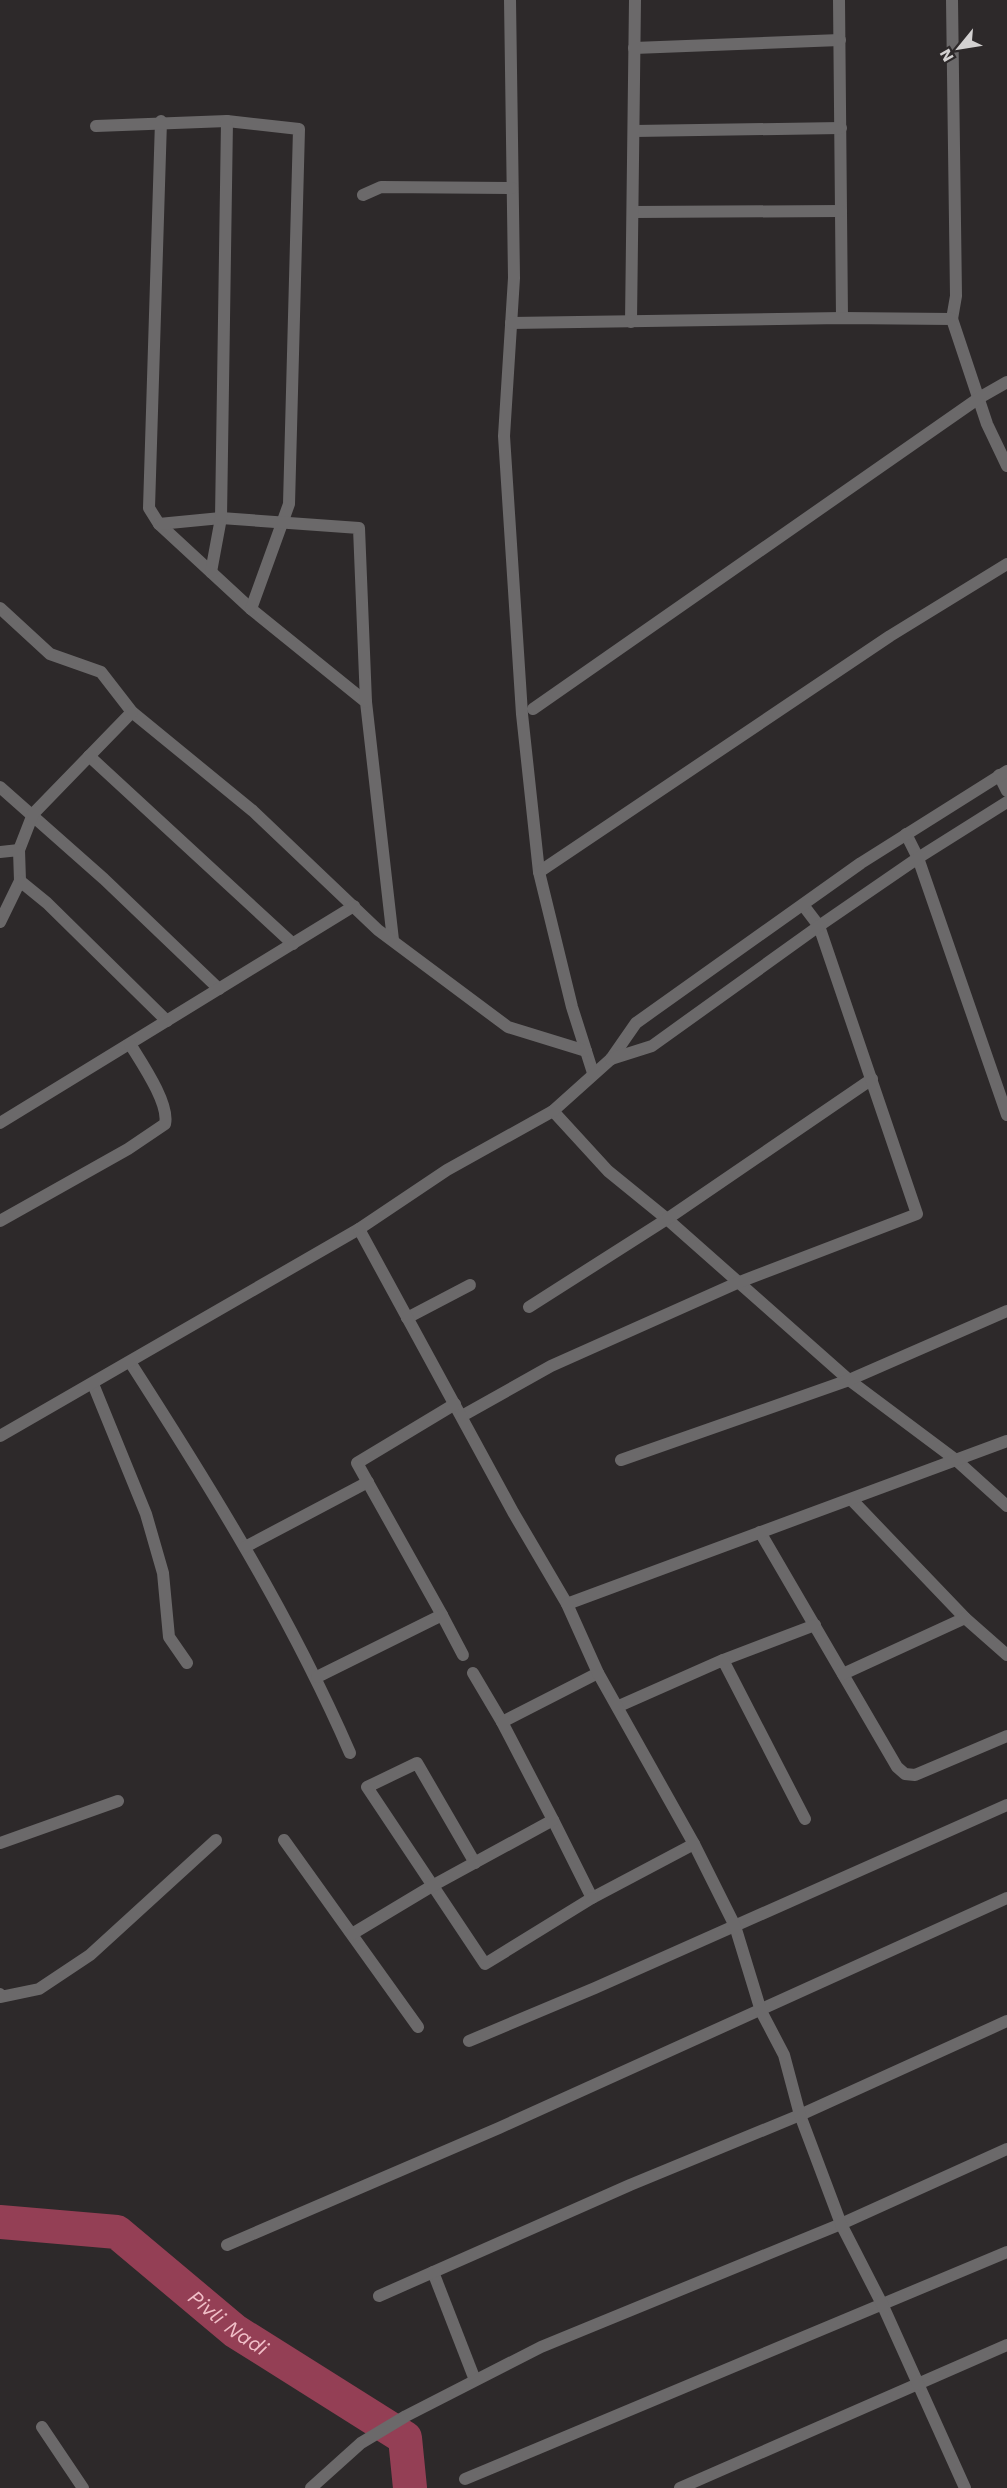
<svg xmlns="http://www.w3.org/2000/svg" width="1007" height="2488" font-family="'Work Sans',sans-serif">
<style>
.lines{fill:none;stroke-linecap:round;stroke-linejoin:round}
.river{stroke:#943f55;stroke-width:34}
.minor{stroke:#6b696a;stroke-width:12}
.tertiary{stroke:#6b696a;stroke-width:12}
.labels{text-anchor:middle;stroke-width:4.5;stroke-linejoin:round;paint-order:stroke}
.water-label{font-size:21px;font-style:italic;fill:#f0bec7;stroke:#2d292a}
</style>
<rect width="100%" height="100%" fill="#2d292a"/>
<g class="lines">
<path class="river" id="s1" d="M0 2222 117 2232 235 2331 405 2438 410 2488"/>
<g class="minor">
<path d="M510 0 514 278 504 436 522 714 539 872 572 1007 593 1073"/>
<path d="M839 0 842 318"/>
<path d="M634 48 840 40"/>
<path d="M161 121 149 508 159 524 251 609 366 702 393 940"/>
<path d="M96 126 227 121 299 129 289 504 251 609"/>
<path d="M634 131 841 128"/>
<path d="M363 195 381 187 512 188"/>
<path d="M633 212 841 211"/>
<path d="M952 319 956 296 952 0"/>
<path d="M631 322 635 0"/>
<path d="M511 323 842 318 952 319 987 424 1007 466"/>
<path d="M159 524 221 518 359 528 366 702"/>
<path d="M211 572 221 518 227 121"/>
<path d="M0 608 50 654 101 672 132 712 253 811 378 930 508 1027 586 1051"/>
<path d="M533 709 979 398 1007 382"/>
<path d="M89 756 293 944"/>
<path d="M999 775 1007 791"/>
<path d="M0 787 104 879 219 989"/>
<path d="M906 834 918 858 1007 1115"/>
<path d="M19 850 33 814 132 712"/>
<path d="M0 852 19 850 20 881"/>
<path d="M539 872 890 636 1007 564"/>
<path d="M0 922 20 881 47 903 167 1021"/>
<path d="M553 1111 608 1171 667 1219 849 1380 956 1460 1007 1506"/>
<path d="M0 1123 354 906"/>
<path d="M0 1221 128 1149 165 1124C170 1104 141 1062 130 1044"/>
<path d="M529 1307 667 1219 872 1079"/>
<path d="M407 1318 470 1285"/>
<path d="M130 1362C211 1488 290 1615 350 1753"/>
<path d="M93 1384 146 1514 163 1573 169 1637 187 1663"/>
<path d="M462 1416 551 1366 737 1283 917 1214 819 926 803 905"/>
<path d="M0 1436 359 1229"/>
<path d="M621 1460 849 1380 1007 1311"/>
<path d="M852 1500 965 1618 1007 1655"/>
<path d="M760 1532 897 1767 905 1774 915 1775 1007 1736"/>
<path d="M245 1547 368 1482"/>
<path d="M567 1604 513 1512 359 1229 447 1170 553 1111 611 1059"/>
<path d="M442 1615 357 1463 455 1404"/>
<path d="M723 1660 815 1625"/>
<path d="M473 1673 502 1722"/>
<path d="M843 1674 965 1618"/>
<path d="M317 1677 442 1615 463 1655"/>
<path d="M619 1706 723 1660 805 1819"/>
<path d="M553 1820 592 1898 694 1844"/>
<path d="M284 1840 418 2027"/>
<path d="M0 1843 118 1801"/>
<path d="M475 1863 417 1763 367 1787 485 1964 592 1898"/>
<path d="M352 1934 432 1886 553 1820 502 1722 598 1673"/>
<path d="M0 1994 1 1997 39 1989 90 1955 216 1840"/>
<path d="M469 2041 595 1988 1007 1805"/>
<path d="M227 2245 499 2128 1007 1898"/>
<path d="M433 2272 475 2380"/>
<path d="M379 2296 630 2185 800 2115 1007 2021"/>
<path d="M42 2427 83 2488"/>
<path d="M465 2479 1007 2252"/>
<path d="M311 2488 361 2443 406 2416 541 2347 841 2224 1007 2149"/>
<path d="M680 2488 1007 2345"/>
<path d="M965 2488 883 2306 841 2224 800 2115 784 2055 761 2011 735 1926 694 1844 598 1673 567 1604 1007 1441"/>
</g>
<g class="tertiary">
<path d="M611 1059 636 1023 861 863 1007 771"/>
<path d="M611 1059 652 1046 819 926 918 858 1007 802"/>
</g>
</g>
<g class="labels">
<g class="water-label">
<text dy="7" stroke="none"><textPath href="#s1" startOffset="261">Pivli Nadi</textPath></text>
</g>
</g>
<g transform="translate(959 48) rotate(240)" stroke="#2d292a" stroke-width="4.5" paint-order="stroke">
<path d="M0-4.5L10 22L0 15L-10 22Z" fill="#d3d1d1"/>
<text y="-9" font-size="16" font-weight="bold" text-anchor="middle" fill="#d3d1d1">N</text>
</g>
</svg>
